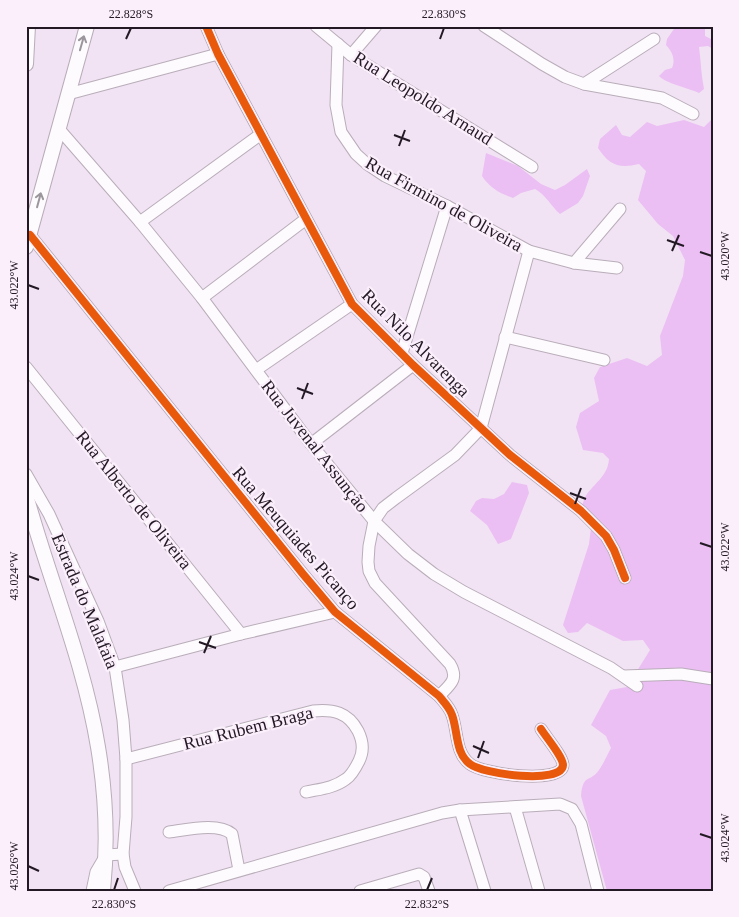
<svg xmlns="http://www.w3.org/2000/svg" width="739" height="917" font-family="'Times New Roman',serif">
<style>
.green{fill:#ebbff3}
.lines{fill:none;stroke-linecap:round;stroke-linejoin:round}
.minor-casing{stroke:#b9adba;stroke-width:13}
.major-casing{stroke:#b9adba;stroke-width:16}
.minor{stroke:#fdfbfd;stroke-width:11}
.major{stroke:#fdfbfd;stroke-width:14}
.cycleway-casing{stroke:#fbeffc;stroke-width:11}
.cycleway{stroke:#e8590c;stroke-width:8}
.oneway{stroke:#9b959c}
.ticks{fill:none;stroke:#231925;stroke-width:2}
.labels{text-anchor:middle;stroke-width:4.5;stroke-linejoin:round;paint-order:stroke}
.street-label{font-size:18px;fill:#231925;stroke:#fbeffc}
.neatline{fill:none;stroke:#231925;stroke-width:2}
.ticks-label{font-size:12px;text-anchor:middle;fill:#231925}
</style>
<rect width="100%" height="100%" fill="#f2e3f4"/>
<g class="green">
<path d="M676 26H705V36L713 40V49L708 46 699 47C701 61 701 75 704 89L699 93C688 88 665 83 659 76L665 70 672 68C676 60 672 51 666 45L667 39Z"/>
<path d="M713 118V891H607L581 796C583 773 590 783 599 770 604 763 607 755 611 748L606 736 591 725 610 690 627 687 650 650 643 640 623 641 587 623 578 632 568 633 563 625 589 544 592 520 582 506C583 502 585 497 587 494 596 482 608 475 609 459L603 453 583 450 576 427 580 413 599 401 594 378 600 367 627 358 647 366 662 355 660 336 683 276 685 260 673 236 658 224 638 200 646 171 639 164C619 169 609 165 598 148L600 139 616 125 622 135 630 137 647 122 657 126 684 120 704 127Z"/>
<path d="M486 153 518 166 541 184 555 190 565 185 587 169 590 176 583 196 578 203 560 214C551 206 546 195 535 189L521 193 513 198C499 193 490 188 482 176Z"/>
<path d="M512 482 527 485 529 493 511 539 498 544 487 525 470 511 476 501 482 498 494 499 504 494Z"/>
</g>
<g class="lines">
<defs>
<g id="minor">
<path d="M206 26 218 54 352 304 413 365 510 455 581 511 606 536 614 550 625 578"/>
<path d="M316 26 351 55 532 167"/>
<path d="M484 26 542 64 565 77 584 84 662 98 693 114"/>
<path d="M338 44 336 105 341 132 356 154 367 164 385 176 447 206 529 251 574 263 617 268"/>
<path d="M351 55 376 26"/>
<path d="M584 84 654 39"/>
<path d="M68 94 218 54"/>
<path d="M59 129 140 222 202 298 311 444 374 521 408 554 434 574 464 592 611 668 637 686"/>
<path d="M140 222 261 134"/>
<path d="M30 235 303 574 335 612 439 696C444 702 450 708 452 715 458 731 455 753 470 764 482 774 562 785 563 765 563 757 546 737 541 729"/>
<path d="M574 263 620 209"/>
<path d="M202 298 306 219"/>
<path d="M505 337 604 360"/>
<path d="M402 353 447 206"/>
<path d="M26 367 241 634"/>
<path d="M256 370 352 304"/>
<path d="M311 444 413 365"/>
<path d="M26 474 49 514 75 571 98 621 115 667 123 720 126 759V817L123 854 125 867 135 891"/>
<path d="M115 667 241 634 335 612"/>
<path d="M624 676 681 674 713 679"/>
<path d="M439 696C450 685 459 679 450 664L375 583 369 571 368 562 369 546 374 521 383 508 396 498 455 455 481 428 529 251"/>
<path d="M126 759 313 711C333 709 348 712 358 731 363 741 364 751 359 761 356 767 352 775 346 779 334 788 320 789 306 792"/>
<path d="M515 807 539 891"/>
<path d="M460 810 485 891"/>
<path d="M169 832C186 830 218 822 232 834L239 870"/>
<path d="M92 891 96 872 106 855 123 854"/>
<path d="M169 891 442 813 460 810 560 804 572 809 581 824 598 891"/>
<path d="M360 891 419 874 424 877 429 891"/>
</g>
<g id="major">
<path d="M26 64 28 26"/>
<path d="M26 247 87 26"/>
<path d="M26 495C49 579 84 661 98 747 106 795 108 842 103 891"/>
</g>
</defs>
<use href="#minor" class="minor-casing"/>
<use href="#major" class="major-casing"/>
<use href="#minor" class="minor"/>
<use href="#major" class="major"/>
<defs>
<g id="cycleway">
<path d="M206 26 218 54 352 304 413 365 510 455 581 511 606 536 614 550 625 578"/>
<path d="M30 235 303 574 335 612 439 696C444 702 450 708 452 715 458 731 455 753 470 764 482 774 562 785 563 765 563 757 546 737 541 729"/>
</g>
</defs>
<use href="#cycleway" class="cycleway-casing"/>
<use href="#cycleway" class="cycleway"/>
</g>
<defs><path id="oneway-shaft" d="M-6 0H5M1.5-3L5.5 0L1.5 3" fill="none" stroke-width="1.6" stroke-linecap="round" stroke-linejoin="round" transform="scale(1.25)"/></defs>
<g class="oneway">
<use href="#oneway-shaft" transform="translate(82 43) rotate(-74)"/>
<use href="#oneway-shaft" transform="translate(39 200) rotate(-75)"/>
</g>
<path class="ticks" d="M126 39 131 28M440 39 444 28M394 135 410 141M399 146 405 130M667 240 684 246M672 251 679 235M700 252 712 256M28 285 39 289M297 388 313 394M302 399 308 383M570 493 586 499M575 504 581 488M700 543 712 547M28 576 39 580M199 642 216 648M204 653 211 636M473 746 489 753M478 758 484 741M700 834 712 838M28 866 39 871M114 890 118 878M427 890 432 878"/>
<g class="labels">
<g class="street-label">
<text transform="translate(423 98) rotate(32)" y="6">Rua Leopoldo Arnaud</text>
<text transform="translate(444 204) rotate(29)" y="6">Rua Firmino de Oliveira</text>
<text transform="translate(416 343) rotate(45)" y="6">Rua Nilo Alvarenga</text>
<text transform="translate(315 446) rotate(52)" y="6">Rua Juvenal Assunção</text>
<text transform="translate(134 500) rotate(51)" y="6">Rua Alberto de Oliveira</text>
<text transform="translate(296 538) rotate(49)" y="6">Rua Meuquiades Picanço</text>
<text transform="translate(85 601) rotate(67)" y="6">Estrada do Malafaia</text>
<text transform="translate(248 728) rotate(-14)" y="6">Rua Rubem Braga</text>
</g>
</g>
<rect width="739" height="917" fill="none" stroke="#fbeffc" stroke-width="55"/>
<rect x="28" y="28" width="684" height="862" class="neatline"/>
<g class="ticks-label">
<text x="131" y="18">22.828°S</text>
<text x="444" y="18">22.830°S</text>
<text transform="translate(725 256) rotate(-90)" y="4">43.020°W</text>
<text transform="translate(14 285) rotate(-90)" y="4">43.022°W</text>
<text transform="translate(725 547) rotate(-90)" y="4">43.022°W</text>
<text transform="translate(14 576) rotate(-90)" y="4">43.024°W</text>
<text transform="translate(725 838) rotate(-90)" y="4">43.024°W</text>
<text transform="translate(14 866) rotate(-90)" y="4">43.026°W</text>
<text x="114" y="908">22.830°S</text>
<text x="427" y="908">22.832°S</text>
</g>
</svg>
